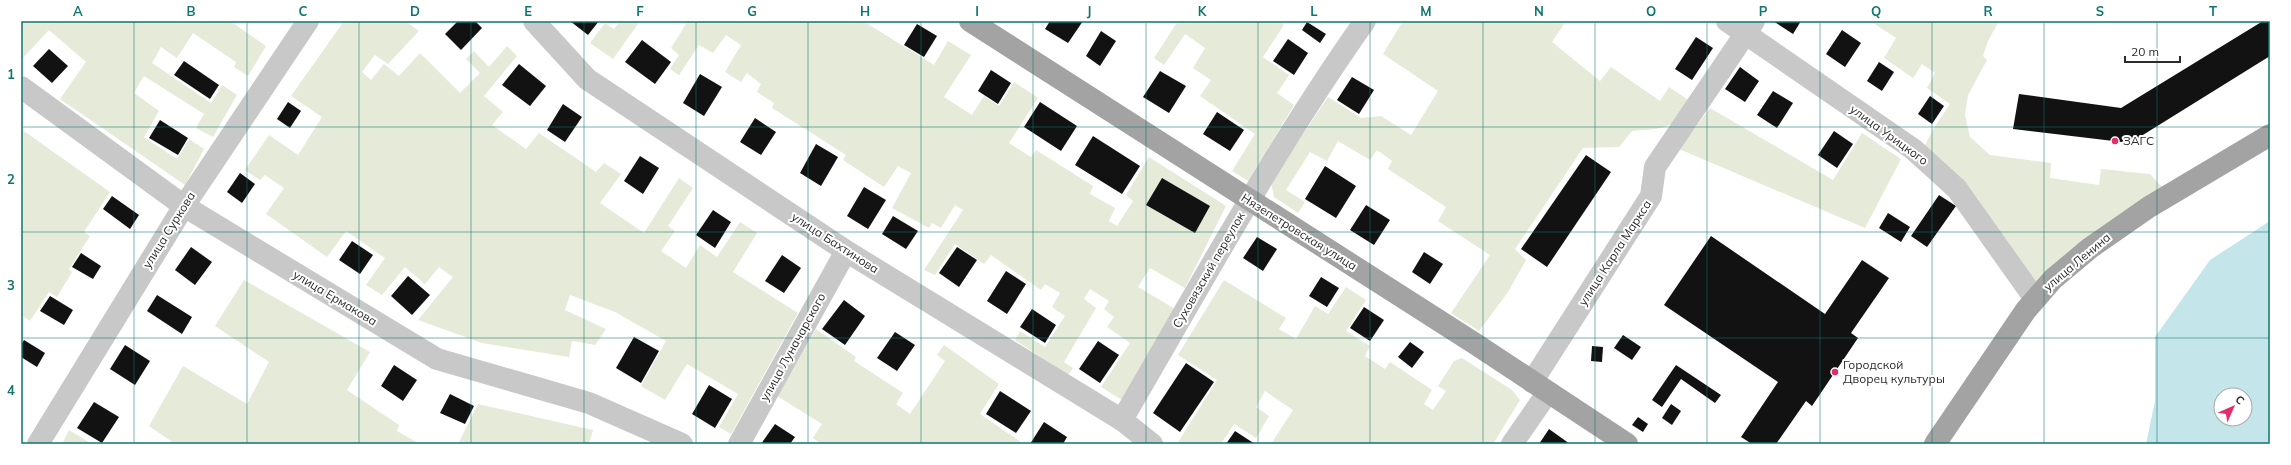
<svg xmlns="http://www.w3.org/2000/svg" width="2291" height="465" font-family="Mulish,sans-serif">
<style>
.green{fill:#e6ead8}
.water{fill:#c4e5ea;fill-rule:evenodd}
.building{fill:#121212}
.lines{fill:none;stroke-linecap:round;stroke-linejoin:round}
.minor{stroke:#c8c8c8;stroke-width:22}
.major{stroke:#a3a3a3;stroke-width:22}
.grid{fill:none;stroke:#0f766e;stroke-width:1;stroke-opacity:0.55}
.poi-dot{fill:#e32d6a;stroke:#fff;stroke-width:1.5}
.labels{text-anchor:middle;stroke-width:4;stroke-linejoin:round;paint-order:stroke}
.street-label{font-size:12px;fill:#2b2b2b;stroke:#fff}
.poi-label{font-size:12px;fill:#2b2b2b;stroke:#fff;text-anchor:start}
.neatline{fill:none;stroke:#0f766e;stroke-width:1.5}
.grid-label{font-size:13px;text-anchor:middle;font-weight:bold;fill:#0f766e}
</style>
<rect width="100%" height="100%" fill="#fff"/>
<g class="green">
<path d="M21 21H230L266 46 248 76 234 67 236 62 193 33 177 58 161 47 152 63 211 103 222 85 237 95 213 137 196 128 204 114 144 76 134 93 159 111 144 137 177 159 189 139 204 149 185 185 60 99 86 62 49 30 21 60Z"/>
<path d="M344 21H405L419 31 388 64 375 55 362 72 371 80 384 64 399 76 420 53 460 93 480 73 466 59 474 51 489 67 507 46 517 56 484 96 503 112 492 125 526 149 539 133 596 172 604 163 621 174 600 203 644 233 679 178 693 188 668 226 675 231 661 251 686 268 700 245 717 257 740 222 757 233 733 272 798 313 731 434 719 427 738 394 687 364 665 400 641 386 666 341 615 312 570 295 565 310 606 329 595 345 572 341 569 357 482 343 418 320 453 277 439 267 425 284 405 267 382 295 366 285 385 258 346 231 327 257 266 214 284 188 265 175 260 180 245 170 269 135 298 155 322 117 291 96Z"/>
<path d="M620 21H640L613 59 590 43 605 23 614 29Z"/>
<path d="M688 21H863L934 65 948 41 971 55 944 97 972 115 984 96 999 106 1014 82 1038 98 1009 143 1031 157 1036 150 1093 186 1090 194 1115 208 1109 221 1117 226 1133 201 1126 195 1149 157 1226 206 1185 288 1150 268 1138 287 1175 309 1122 400 1101 387 1130 343 1107 327 1114 317 1104 309 1109 301 1090 289 1084 299 1096 308 1064 362 1073 368 1068 375 1015 340 1020 331 1045 347 1065 316 1052 307 1060 293 1045 284 1041 290 991 255 984 264 955 244 935 275 924 270 963 210 955 205 941 228 932 223 929 228 892 208 911 173 898 166 884 187 843 160 846 155 772 108 774 103 757 92 761 84 747 73 741 82 725 72 741 45 726 35 713 53 699 45 679 75 670 69 679 55 671 48Z"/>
<path d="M1178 21H1278L1284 25 1263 57 1289 75 1277 93 1294 105 1248 181 1232 171 1255 134 1200 96 1211 80 1193 68 1205 48 1185 34 1164 65 1154 58Z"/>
<path d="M1403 21H1566L1552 42 1600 81 1611 67 1660 101 1669 87 1690 101C1670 131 1667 128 1632 131L1619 147 1583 148 1515 249 1526 260 1508 292 1479 331 1451 313 1490 255 1438 221 1446 207 1388 169 1392 161 1377 150 1370 160 1338 141 1327 161 1310 152 1286 190 1305 202 1298 213 1274 197 1271 182 1328 97 1361 118 1381 116 1411 135 1438 91 1383 54Z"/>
<path d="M1870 21H1999L1988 41 1983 56 1987 60 1968 95 1965 115 1970 137 1990 155 2051 163 2050 178 2099 185 2101 169 2150 174 2163 188C2115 215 2071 245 2034 286L1924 147 1934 128 1950 104 1927 88 1935 73 1922 64 1913 78 1884 58 1896 38Z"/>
<path d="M1710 108 1833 180 1862 133 1901 159 1865 228 1679 149Z"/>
<path d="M21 129 110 192 84 232 90 236 69 269 72 272 57 297 49 292 30 321 21 315Z"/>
<path d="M244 280 370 352 347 390 399 425 397 431 420 444H169L171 441 149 426 183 366 247 404 269 362 215 326Z"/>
<path d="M1224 280 1286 318 1279 329 1296 339 1315 306 1328 314 1346 287 1366 300 1346 331 1370 346 1365 356 1385 369 1390 362 1432 390 1424 404 1433 410 1446 391 1438 386 1454 361 1462 358 1512 390 1520 400 1493 444H1271L1293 410 1265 391 1256 407 1269 416 1256 438 1234 424 1221 444H1177L1217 380 1178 355Z"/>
<path d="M816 329 856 357 854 361 903 393 896 404 910 414 945 361 937 355 944 345 999 384 980 414 1021 442 1020 444H821L813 438 822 424 777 396Z"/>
<path d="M478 404 593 430 589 444H458Z"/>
<path d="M69 430 92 444H62Z"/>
</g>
<path class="water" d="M2270 221V444H2146L2155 401V337L2210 260ZM2221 395H2245V419H2221Z"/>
<g class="building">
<path d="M458 21H475L482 28 461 50 445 34Z"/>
<path d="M570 21H599L588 35Z"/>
<path d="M1050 21H1083L1068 43 1045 29Z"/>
<path d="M1773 21H1801L1793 34Z"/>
<path d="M2263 21H2270V56L2130 143 2013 129 2019 94 2121 108Z"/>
<path d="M1307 22 1326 34 1320 43 1302 30Z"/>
<path d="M917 24 937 36 924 57 904 45Z"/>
<path d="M1842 30 1861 43 1845 67 1826 54Z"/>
<path d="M1101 31 1116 41 1100 66 1086 56Z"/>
<path d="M1696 37 1713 48 1692 80 1675 69Z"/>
<path d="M1288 39 1308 53 1294 75 1273 61Z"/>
<path d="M642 40 671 62 655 84 625 62Z"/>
<path d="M49 49 68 66 52 83 33 66Z"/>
<path d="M184 61 219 85 210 99 174 75Z"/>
<path d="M1879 62 1894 72 1882 91 1867 81Z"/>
<path d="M519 64 546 86 530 106 502 85Z"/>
<path d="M1740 67 1759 81 1745 102 1725 89Z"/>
<path d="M991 70 1011 83 998 104 978 91Z"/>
<path d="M1160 71 1186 86 1169 113 1143 97Z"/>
<path d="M700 74 722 87 704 116 683 103Z"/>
<path d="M1352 77 1374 90 1359 114 1337 100Z"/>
<path d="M1773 91 1793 103 1777 128 1757 115Z"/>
<path d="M1930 96 1944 106 1932 124 1918 114Z"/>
<path d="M288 102 301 111 290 128 277 119Z"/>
<path d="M1040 102 1077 126 1061 151 1024 127Z"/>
<path d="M563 104 582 117 565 142 547 130Z"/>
<path d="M1217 112 1244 130 1230 151 1203 134Z"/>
<path d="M755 118 776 132 761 155 740 142Z"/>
<path d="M160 120 188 138 178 155 149 138Z"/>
<path d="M1834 131 1853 144 1837 168 1818 155Z"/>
<path d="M1093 136 1140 166 1122 194 1075 165Z"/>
<path d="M816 144 838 157 821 186 800 173Z"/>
<path d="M1586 155 1611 172 1547 267 1521 249Z"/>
<path d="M640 156 659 168 643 194 624 181Z"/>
<path d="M1325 166 1356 186 1336 218 1305 199Z"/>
<path d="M240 173 255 184 242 203 227 192Z"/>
<path d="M1162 178 1210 206 1195 233 1146 205Z"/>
<path d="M864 187 886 200 868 229 847 216Z"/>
<path d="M1939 195 1956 206 1927 247 1911 236Z"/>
<path d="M112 196 139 215 130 229 103 209Z"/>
<path d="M1366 205 1390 220 1374 245 1350 230Z"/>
<path d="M713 210 731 222 715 248 696 235Z"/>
<path d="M1888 213 1910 227 1901 242 1879 228Z"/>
<path d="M893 216 918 231 906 249 882 234Z"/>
<path d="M1711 236 1825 314 1862 260 1889 278 1851 333 1858 338 1812 406 1806 401 1776 444H1752L1741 437 1778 382 1664 305Z"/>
<path d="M1257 237 1277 249 1263 271 1243 258Z"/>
<path d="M352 241 373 255 360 274 339 260Z"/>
<path d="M191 247 212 262 195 285 175 270Z"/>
<path d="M957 247 977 260 959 287 939 273Z"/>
<path d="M1424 252 1443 264 1430 284 1412 272Z"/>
<path d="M81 253 101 266 93 279 72 267Z"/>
<path d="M782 255 801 268 784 293 765 281Z"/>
<path d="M1006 271 1026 284 1007 314 987 301Z"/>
<path d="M408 276 430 295 412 315 391 296Z"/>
<path d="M1321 277 1339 288 1327 307 1309 296Z"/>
<path d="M157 295 192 317 182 334 147 311Z"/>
<path d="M50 296 73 310 64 325 40 311Z"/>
<path d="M844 300 865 316 845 345 822 329Z"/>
<path d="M1364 307 1384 320 1370 341 1350 328Z"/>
<path d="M1032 309 1056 325 1045 343 1020 327Z"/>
<path d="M895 332 915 345 897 371 877 358Z"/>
<path d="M1623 335 1641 347 1632 360 1614 348Z"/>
<path d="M634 337 659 351 641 383 616 368Z"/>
<path d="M24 340 45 353 37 367 21 357V345Z"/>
<path d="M1098 341 1119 355 1100 383 1079 369Z"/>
<path d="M1410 342 1424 352 1412 368 1398 357Z"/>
<path d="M125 345 150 361 135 385 110 369Z"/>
<path d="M1592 346 1603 347 1602 362 1591 361Z"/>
<path d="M1186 363 1214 382 1180 432 1153 413Z"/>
<path d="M394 365 417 380 403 401 381 386Z"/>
<path d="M1676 365 1721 395 1715 403 1681 379 1662 407 1652 400Z"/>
<path d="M709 385 732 399 715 428 692 414Z"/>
<path d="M1000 391 1031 411 1016 433 986 414Z"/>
<path d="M450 394 474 406 465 424 440 413Z"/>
<path d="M94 402 119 417 102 443 77 428Z"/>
<path d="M1671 404 1681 411 1672 425 1662 418Z"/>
<path d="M1638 417 1648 424 1643 432 1632 425Z"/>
<path d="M1044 422 1067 437 1063 444H1030Z"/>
<path d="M775 424 795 437 790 444H761Z"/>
<path d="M1549 429 1570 444H1539Z"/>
<path d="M1235 431 1255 444H1226Z"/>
</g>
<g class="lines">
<g class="minor">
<path d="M534 21 587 79 846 251 1122 420 1152 444"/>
<path d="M1727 21 1913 149 1957 189 2035 299"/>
<path d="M21 87 184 206 437 359 589 403 682 444"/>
<path d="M1532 382 1651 196 1655 167 1754 21"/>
<path d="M1122 420C1200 286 1275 148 1365 21"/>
<path d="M38 444 184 206 308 21"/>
<path d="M739 444 846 251"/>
<path d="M1512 444 1548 392"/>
</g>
<g class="major">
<path d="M970 21 1474 343 1627 444"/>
<path d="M1935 444 2026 310 2053 279 2090 248 2149 207 2270 135"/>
</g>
</g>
<path class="grid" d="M134 21V444M247 21V444M359 21V444M471 21V444M584 21V444M696 21V444M808 21V444M921 21V444M1033 21V444M1146 21V444M1258 21V444M1370 21V444M1483 21V444M1595 21V444M1707 21V444M1820 21V444M1932 21V444M2044 21V444M2157 21V444M21 127H2270M21 232H2270M21 338H2270"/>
<g class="poi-dot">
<circle cx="2115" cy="141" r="4"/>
<circle cx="1835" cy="372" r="4"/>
</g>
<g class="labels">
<g class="street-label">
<text transform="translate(1889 135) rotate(36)" y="4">улица Урицкого</text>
<text transform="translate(169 230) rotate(-58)" y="4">улица Суркова</text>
<text transform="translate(1299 232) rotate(32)" y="4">Нязепетровская улица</text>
<text transform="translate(835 243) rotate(33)" y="4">улица Бахтинова</text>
<text transform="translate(1615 253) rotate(-57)" y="4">улица Карла Маркса</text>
<text transform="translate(2077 262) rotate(-40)" y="4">улица Ленина</text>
<text transform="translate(1209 270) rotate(-60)" y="4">Суховязский переулок</text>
<text transform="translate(335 298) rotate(31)" y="4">улица Ермакова</text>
<text transform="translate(793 347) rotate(-61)" y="4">улица Луначарского</text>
</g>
<g class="poi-label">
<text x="2123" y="145">ЗАГС</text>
<text x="1843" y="369">Городской<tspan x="1843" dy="14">Дворец культуры</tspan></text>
</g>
</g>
<rect width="2291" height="465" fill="none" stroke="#ffffff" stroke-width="44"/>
<g transform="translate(2233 407) rotate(45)"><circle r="19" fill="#ffffff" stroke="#aaaaaa"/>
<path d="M0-3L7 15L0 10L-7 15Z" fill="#e32d6a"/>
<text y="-6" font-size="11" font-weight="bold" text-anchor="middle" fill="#2b2b2b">С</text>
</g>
<path d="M2125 56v6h55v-6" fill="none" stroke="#2b2b2b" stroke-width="2"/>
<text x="2131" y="56" font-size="12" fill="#2b2b2b" stroke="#ffffff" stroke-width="3" paint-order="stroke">20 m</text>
<rect x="22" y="22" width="2247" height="421" class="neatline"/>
<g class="grid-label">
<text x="78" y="16">A</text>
<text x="191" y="16">B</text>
<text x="303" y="16">C</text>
<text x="415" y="16">D</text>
<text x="528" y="16">E</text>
<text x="640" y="16">F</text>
<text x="752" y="16">G</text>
<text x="865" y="16">H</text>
<text x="977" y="16">I</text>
<text x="1089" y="16">J</text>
<text x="1202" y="16">K</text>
<text x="1314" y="16">L</text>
<text x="1426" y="16">M</text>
<text x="1539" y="16">N</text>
<text x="1651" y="16">O</text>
<text x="1763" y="16">P</text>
<text x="1876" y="16">Q</text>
<text x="1988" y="16">R</text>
<text x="2100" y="16">S</text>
<text x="2213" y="16">T</text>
<text x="11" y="79">1</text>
<text x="11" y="184">2</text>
<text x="11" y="290">3</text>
<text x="11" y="395">4</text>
</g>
</svg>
